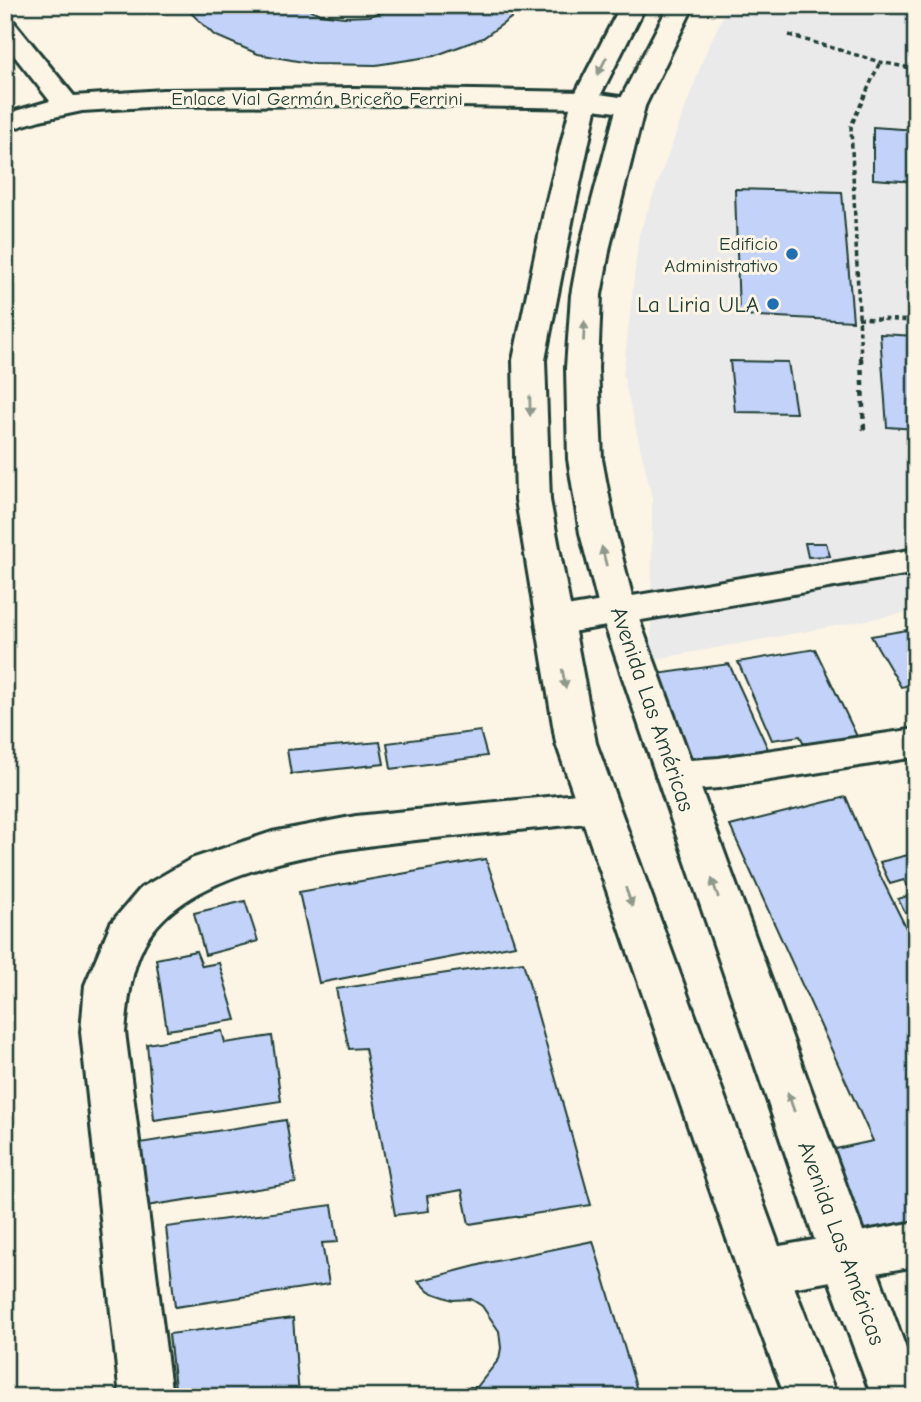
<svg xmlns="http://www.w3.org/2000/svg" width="921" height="1402" font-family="'Comic Neue',sans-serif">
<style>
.built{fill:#ebeaeb}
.building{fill:#c2d2f8;stroke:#1f3d34;stroke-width:2}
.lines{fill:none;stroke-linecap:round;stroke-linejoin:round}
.minor-casing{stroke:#1f3d34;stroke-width:6}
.tertiary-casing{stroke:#1f3d34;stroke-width:6}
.path-far1{stroke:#1f3d34;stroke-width:3.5;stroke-dasharray:5 3.5;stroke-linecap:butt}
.path{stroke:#1f3d34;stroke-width:4.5;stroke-dasharray:6 5;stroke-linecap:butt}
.minor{fill:#fcf5e5;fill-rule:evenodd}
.tertiary{fill:#fcf5e5;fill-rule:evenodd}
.oneway{fill:#8e998c}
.poi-dot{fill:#1f6fb2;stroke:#fcf5e5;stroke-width:2.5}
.labels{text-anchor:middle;stroke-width:6;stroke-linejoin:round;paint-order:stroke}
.far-street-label{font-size:19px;fill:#1f3d34;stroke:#fcf5e5}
.far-poi-label{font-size:19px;fill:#1f3d34;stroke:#fcf5e5;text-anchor:end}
.poi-label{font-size:23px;fill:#1f3d34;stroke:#fcf5e5;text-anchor:end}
.street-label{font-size:23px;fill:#1f3d34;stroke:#fcf5e5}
</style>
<rect width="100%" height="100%" fill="#fcf5e5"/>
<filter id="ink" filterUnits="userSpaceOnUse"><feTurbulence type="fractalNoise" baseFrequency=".0143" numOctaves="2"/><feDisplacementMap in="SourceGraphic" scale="14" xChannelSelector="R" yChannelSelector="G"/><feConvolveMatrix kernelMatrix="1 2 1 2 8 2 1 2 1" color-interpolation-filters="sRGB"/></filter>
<g filter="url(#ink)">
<path class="built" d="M728 5H916V611L651 660 652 497 623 375 639 234 705 54Z"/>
<g class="building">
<path d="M188 5H299L320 14 344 17 369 16 408 5H520L515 15 483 38 434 56 376 65 314 64 258 54 214 35 189 11Z"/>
<path d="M873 127 916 130V182L873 179Z"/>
<path d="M735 189 842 192 853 321 739 315Z"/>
<path d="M880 334 916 336V429L887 427Z"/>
<path d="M730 361 788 362 796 413 735 412Z"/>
<path d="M805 543H826L830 556 808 557Z"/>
<path d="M907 630 916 647V684L901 687 871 636Z"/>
<path d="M815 649 863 749 811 757 800 736 772 740 738 662Z"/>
<path d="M729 664 774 762 684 774 642 676Z"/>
<path d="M480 731 487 756 391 769 387 743Z"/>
<path d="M380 742 384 764 291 774 287 750Z"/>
<path d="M846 797 871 857 916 948V1225L854 1236 826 1151 873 1141 730 826Z"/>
<path d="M916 853V911L905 913 898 899 911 895 904 880 890 884 880 862Z"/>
<path d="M486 859 515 945 319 983 299 892Z"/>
<path d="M245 901 258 941 205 955 194 913Z"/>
<path d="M196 951 202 966 219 963 236 1020 167 1030 156 959Z"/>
<path d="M523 962 591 1205 469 1224 462 1190 427 1196 429 1211 395 1215 365 1048 349 1049 336 989Z"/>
<path d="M222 1031 225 1043 272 1036 281 1101 154 1120 147 1044Z"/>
<path d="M286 1120 296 1183 139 1207 133 1144Z"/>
<path d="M332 1205 338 1242 322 1243 329 1284 175 1307 166 1227Z"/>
<path d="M593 1241 639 1397H472L470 1387H477L499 1359 501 1348 499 1331 482 1306 471 1299 453 1300 429 1292 418 1281 487 1263Z"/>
<path d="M293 1318 299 1397H211L210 1393 176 1397 169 1334Z"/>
</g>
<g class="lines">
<defs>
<g id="minor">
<path d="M5 19 14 22 74 96 163 90 354 88 585 92 641 100 645 106 641 112 631 114 585 108 400 105 163 106 82 111 40 120 5 131V114L50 101 5 44Z"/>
<path d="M916 549V573L554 635 541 631 536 622 541 613 554 609Z"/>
<path d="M916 729V757L719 788 676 791 662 786 656 776 662 766 676 761 719 758Z"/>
<path d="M597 792 611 796 617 807 611 818 597 822C549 827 502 832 454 836 369 845 188 859 144 945 130 972 128 1002 125 1032L172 1397H120L81 1032 85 985 111 923 141 888 191 859 272 832 356 816Z"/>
<path d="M916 1222V1266L763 1293 746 1287 738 1271 746 1255 763 1249Z"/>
</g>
<g id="tertiary">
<path d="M621 5H646L598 100 574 212 545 360 550 500 596 743 788 1271 837 1397H785L738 1271 556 743 516 500 513 360 544 212 572 100Z"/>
<path d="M669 5H694L645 106 610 246 601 295 598 368 602 459 616 533 636 611 916 1376V1397H872L821 1258 600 611 580 533 568 459 566 368 571 295 580 246 617 106Z"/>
</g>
</defs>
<use href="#minor" class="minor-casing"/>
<use href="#tertiary" class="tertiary-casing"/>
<g class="path-far1">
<path d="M789 35 880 62 916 69"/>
<path d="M858 318 916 321"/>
<path d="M861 360 851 126 880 62"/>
</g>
<path class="path" d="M861 358 864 431"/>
<use href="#minor" class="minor"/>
<use href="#tertiary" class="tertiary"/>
</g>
<defs><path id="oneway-solid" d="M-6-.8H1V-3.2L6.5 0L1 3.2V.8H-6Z" transform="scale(1.75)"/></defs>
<g class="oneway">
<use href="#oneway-solid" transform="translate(602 66) rotate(117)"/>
<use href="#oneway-solid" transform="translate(584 331) rotate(-87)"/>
<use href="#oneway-solid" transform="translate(530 406) rotate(89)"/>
<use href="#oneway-solid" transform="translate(604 556) rotate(-104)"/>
<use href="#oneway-solid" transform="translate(564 679) rotate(80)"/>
<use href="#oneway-solid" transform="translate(715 888) rotate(-109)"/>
<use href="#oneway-solid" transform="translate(629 897) rotate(70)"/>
<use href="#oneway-solid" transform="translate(791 1102) rotate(-109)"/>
</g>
</g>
<g class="poi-dot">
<circle cx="792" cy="254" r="7"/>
<circle cx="773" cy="304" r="7"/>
</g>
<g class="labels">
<g class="far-street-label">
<text x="317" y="105">Enlace Vial Germán Briceño Ferrini</text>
</g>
<g class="far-poi-label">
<text x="778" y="250">Edificio<tspan x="778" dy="22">Administrativo</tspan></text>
</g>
<g class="poi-label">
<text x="759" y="312">La Liria ULA</text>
</g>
<g class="street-label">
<text transform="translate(653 709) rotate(71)" y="8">Avenida Las Américas</text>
<text transform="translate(842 1243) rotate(70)" y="8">Avenida Las Américas</text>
</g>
</g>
<rect width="921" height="1402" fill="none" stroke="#fcf5e5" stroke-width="28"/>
<rect x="14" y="14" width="893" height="1374" fill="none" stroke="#1f3d34" stroke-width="2.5" filter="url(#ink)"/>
</svg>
